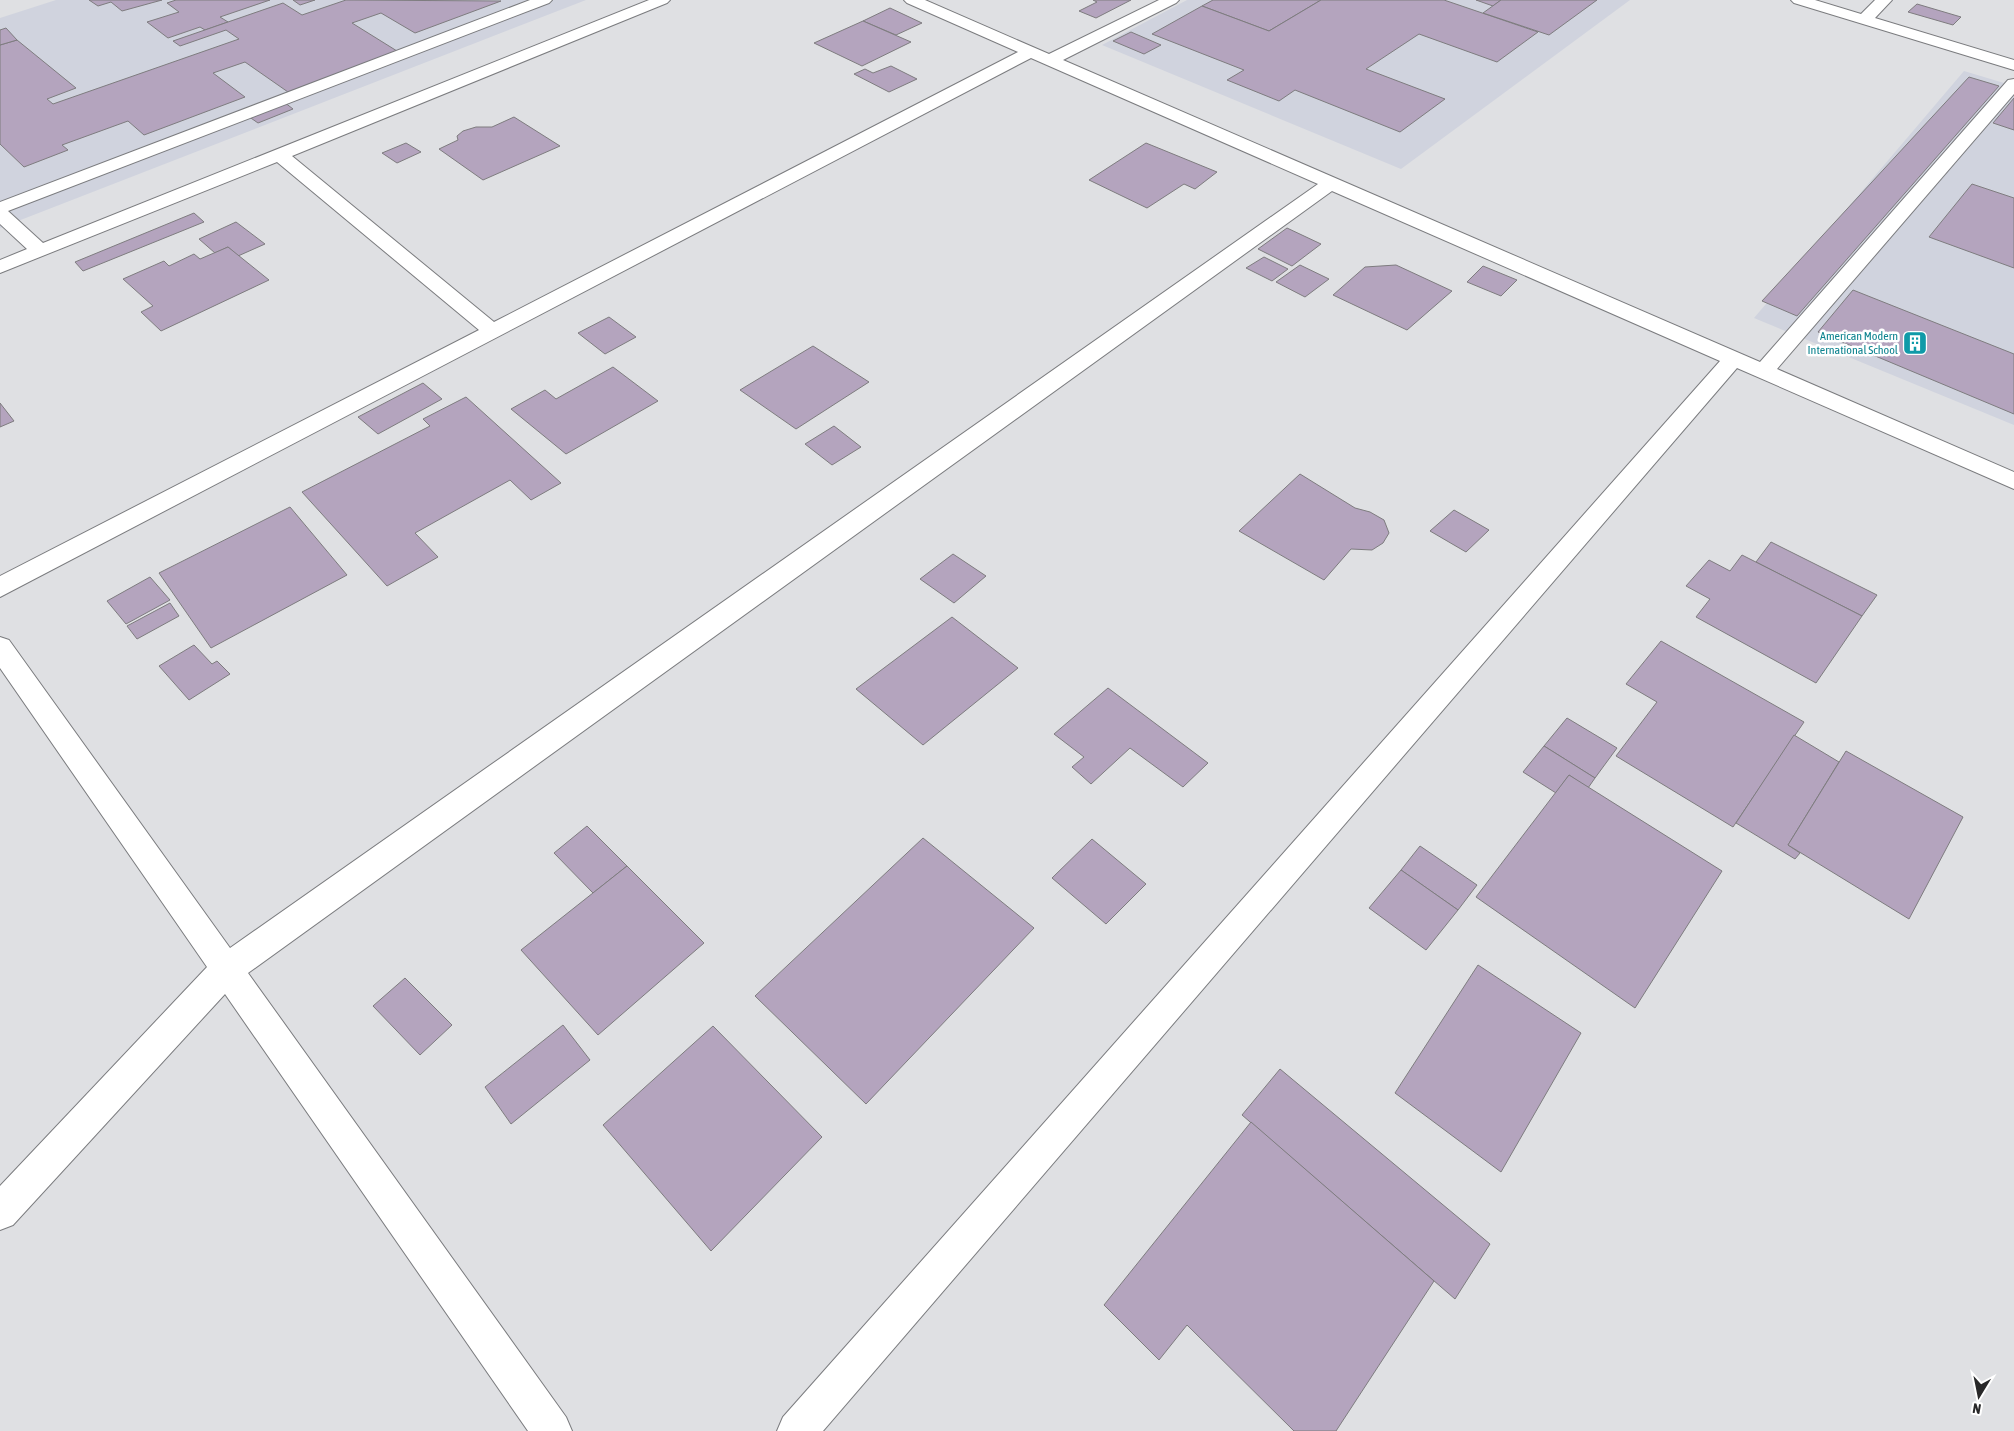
<svg xmlns="http://www.w3.org/2000/svg" width="2014" height="1431" font-family="'Asap Condensed',sans-serif">
<style>
.built{fill:#d0d3de}
.building{fill:#b4a4be;stroke:#7e7c7f}
.lines{fill:none;stroke-linecap:round;stroke-linejoin:round}
.minor-casing{stroke:#7b7c7f;stroke-width:2}
.minor{fill:#fff;fill-rule:evenodd}
.labels{text-anchor:middle;stroke-width:5;stroke-linejoin:round;paint-order:stroke}
.far-culture-label{font-size:12px;fill:#0d838f;stroke:#fff;text-anchor:end}
</style>
<rect width="100%" height="100%" fill="#dfe0e3"/>
<g class="built">
<path d="M56 0H586L0 228V18Z"/>
<path d="M1187 0H1630L1401 169 1102 45Z"/>
<path d="M1964 71 2014 86V425L1754 318Z"/>
</g>
<g class="building">
<path d="M89 0H162L122 11 111 2 98 6Z"/>
<path d="M176 0H270L220 17 228 22 205 30 200 27 168 38 147 22 179 12 167 3Z"/>
<path d="M293 0H315L300 5Z"/>
<path d="M346 0 501 1 415 33 381 13 352 23 397 51 288 92 245 62 213 73 245 97 144 135 128 121 62 145 68 150 24 167 0 144V45L17 40 76 88 47 99 53 104 239 39 226 30 180 46 173 41 283 3 302 15Z"/>
<path d="M1093 0H1131L1096 18 1079 11 1097 2Z"/>
<path d="M1213 0H1321L1269 31 1202 6Z"/>
<path d="M1321 0H1444L1538 32 1497 62 1419 34 1366 69 1445 99 1400 132 1295 90 1279 101 1227 80 1244 70 1152 34 1202 6 1269 31Z"/>
<path d="M1476 0H1501L1493 6Z"/>
<path d="M1501 0H1597L1549 35 1483 13Z"/>
<path d="M1917 4 1961 17 1953 25 1908 12Z"/>
<path d="M890 8 922 23 896 35 863 21Z"/>
<path d="M863 21 911 42 862 66 814 43Z"/>
<path d="M6 28 17 40 0 45V30Z"/>
<path d="M1131 32 1161 45 1144 54 1113 41Z"/>
<path d="M891 66 917 79 889 92 854 74 865 69 873 73Z"/>
<path d="M1969 77 1999 86 1797 316 1762 301Z"/>
<path d="M2014 98V130L1993 123Z"/>
<path d="M284 102 293 109 258 123 248 116Z"/>
<path d="M514 117 560 146 483 180 439 149 458 140 457 136 463 131 476 127H492Z"/>
<path d="M406 143 421 152 397 163 382 153Z"/>
<path d="M1146 143 1217 172 1195 189 1184 184 1147 208 1089 180Z"/>
<path d="M1972 184 2014 198V268L1929 237Z"/>
<path d="M194 213 204 222 83 271 75 262Z"/>
<path d="M236 222 265 244 238 256 228 247 215 253 199 239Z"/>
<path d="M1287 228 1321 244 1292 266 1258 249Z"/>
<path d="M228 247 269 280 161 331 141 312 153 306 123 279 164 261 169 266 194 254 200 259Z"/>
<path d="M1264 257 1288 269 1272 281 1246 268Z"/>
<path d="M1300 265 1329 279 1305 297 1276 282Z"/>
<path d="M1396 265 1452 291 1407 330 1333 295 1365 267Z"/>
<path d="M1483 266 1517 280 1501 296 1467 282Z"/>
<path d="M1853 290 2014 354V414L1818 332Z"/>
<path d="M609 317 636 337 605 354 578 333Z"/>
<path d="M813 346 869 382 796 429 740 390Z"/>
<path d="M613 367 658 401 566 454 511 409 545 390 556 399Z"/>
<path d="M423 383 442 399 378 434 358 417Z"/>
<path d="M466 397 561 483 531 500 510 480 415 533 438 557 387 586 302 492 430 426 423 419Z"/>
<path d="M0 403 14 421 0 427Z"/>
<path d="M834 426 861 447 832 465 805 444Z"/>
<path d="M1300 474 1355 508 1370 512 1384 520 1389 533 1383 543 1372 550 1351 549 1324 580 1239 531Z"/>
<path d="M290 507 347 575 211 648 159 573Z"/>
<path d="M1454 510 1489 530 1466 552 1430 531Z"/>
<path d="M1771 542 1877 595 1862 616 1756 562Z"/>
<path d="M953 554 986 576 954 603 920 579Z"/>
<path d="M1742 555 1862 616 1816 683 1696 617 1710 599 1686 586 1709 560 1730 571Z"/>
<path d="M150 577 170 600 126 624 107 601Z"/>
<path d="M170 603 179 616 137 639 127 626Z"/>
<path d="M952 617 1018 668 923 745 856 689Z"/>
<path d="M1661 641 1804 722 1733 827 1616 756 1657 702 1626 684Z"/>
<path d="M194 645 212 664 217 661 230 674 189 700 159 666Z"/>
<path d="M1108 688 1208 763 1183 787 1130 748 1091 784 1072 767 1084 757 1054 734Z"/>
<path d="M1567 718 1617 748 1595 778 1544 746Z"/>
<path d="M1794 735 1839 762 1788 845 1800 853 1795 859 1736 823Z"/>
<path d="M1544 746 1595 778 1588 788 1569 775 1556 793 1523 772Z"/>
<path d="M1846 751 1963 817 1909 919 1788 845Z"/>
<path d="M1569 775 1722 871 1635 1008 1476 897Z"/>
<path d="M587 826 627 866 593 893 554 853Z"/>
<path d="M923 838 1034 928 866 1104 755 996Z"/>
<path d="M1092 839 1146 884 1106 924 1052 878Z"/>
<path d="M1420 846 1477 885 1458 910 1401 870Z"/>
<path d="M627 866 704 943 598 1035 521 950Z"/>
<path d="M1401 870 1458 910 1426 950 1369 908Z"/>
<path d="M1478 965 1581 1033 1501 1172 1395 1093Z"/>
<path d="M405 978 452 1025 420 1055 373 1006Z"/>
<path d="M563 1025 590 1060 511 1124 485 1087Z"/>
<path d="M713 1026 822 1137 711 1251 603 1125Z"/>
<path d="M1280 1069 1490 1244 1455 1299 1242 1115Z"/>
<path d="M1251 1122 1434 1281 1336 1431H1294L1187 1325 1159 1360 1104 1305Z"/>
</g>
<g class="lines">
<defs>
<g id="minor">
<path d="M530 0H552L549 3 8 211 43 243 649 0H670L667 3 292 156 494 322 1018 52 907 3 904 0H925L1049 54 1159 0H1179L1176 3 1063 60 1760 362 2008 80 2014 79V94L1777 369 2014 472V489L1737 368 823 1431H777L783 1417 1720 361 1332 191 248 973 566 1417 572 1431H528L225 994 13 1225 0 1230V1186L207 967 0 668V637L9 640 230 948 1318 184 1031 58 0 597V576L479 330 277 162 0 273V260L27 249 0 224V202Z"/>
<path d="M1791 0H1815L1861 14 1875 0H1892L1875 18 2014 60V70L1794 3Z"/>
</g>
</defs>
<use href="#minor" class="minor-casing"/>
<use href="#minor" class="minor"/>
</g>
<defs>
<symbol id="building-square" viewBox="-11 -11 22 22"><rect x="-9" y="-9" width="18" height="18" rx="4" fill="#0f9aa8" stroke="#fff"/><path d="M-4-6H4V6H1V3H-1V6H-4ZM-2.5-4.3h1.7v1.8h-1.7ZM.8-4.3h1.7v1.8H.8ZM-2.5-1h1.7V.8h-1.7ZM.8-1h1.7V.8H.8Z" fill="#fff"/></symbol>
</defs>
<g fill-rule="evenodd">
<use href="#building-square" x="1901" y="329" width="28" height="28"/>
</g>
<g class="labels">
<g class="far-culture-label">
<text x="1898" y="340">American Modern<tspan x="1898" dy="14">International School</tspan></text>
</g>
</g>
<g transform="translate(1979 1396) rotate(190)" stroke="#ffffff" stroke-width="4" paint-order="stroke">
<path d="M0-4L9 19L0 12L-9 19Z" fill="#282829"/>
<text y="-8" font-size="14" font-weight="bold" text-anchor="middle" fill="#282829">N</text>
</g>
</svg>
